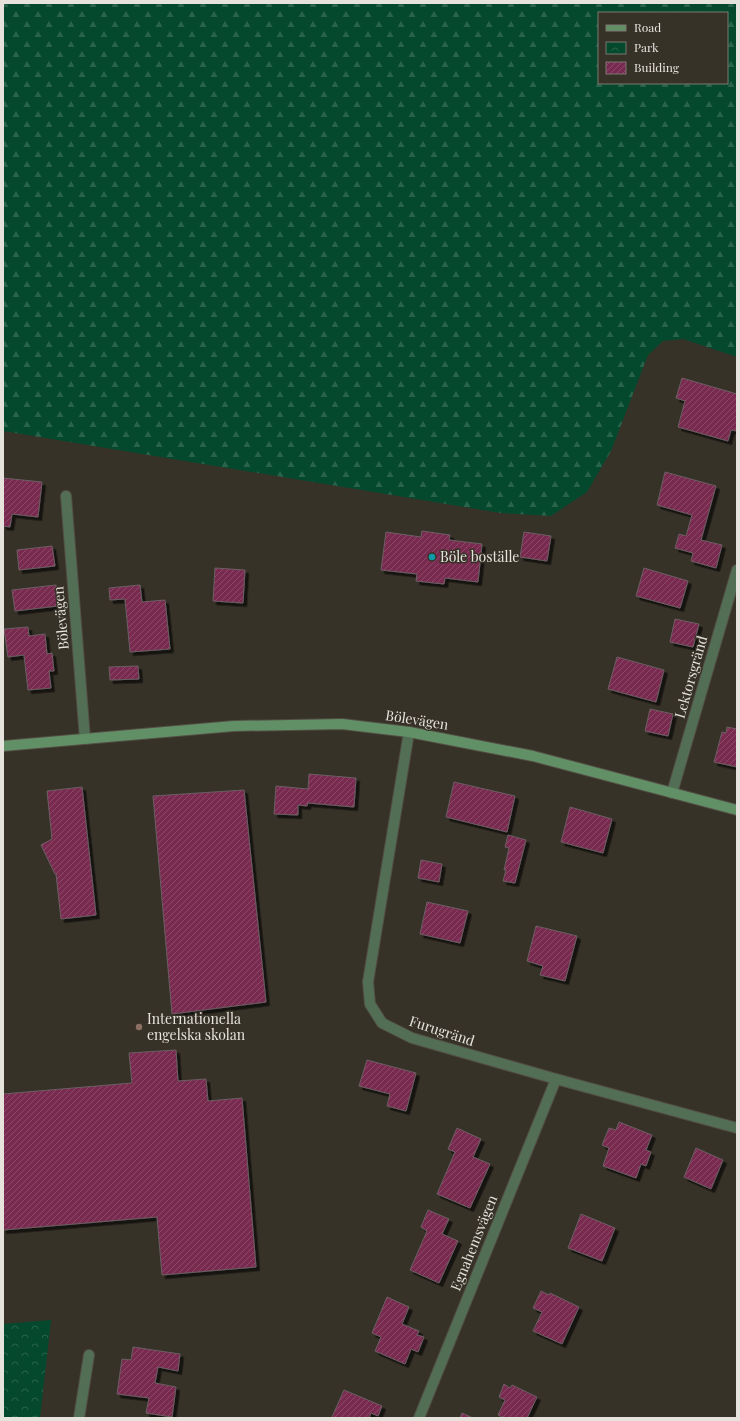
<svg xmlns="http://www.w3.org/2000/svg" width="740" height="1421" font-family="'Playfair Display',serif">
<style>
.forest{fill:url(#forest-firs);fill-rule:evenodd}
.park{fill:url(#park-crowns)}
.building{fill:url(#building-hatch);stroke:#6b5e63;filter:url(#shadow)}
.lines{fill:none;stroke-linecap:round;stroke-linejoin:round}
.street-casing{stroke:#534e45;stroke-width:12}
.secondary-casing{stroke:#534e45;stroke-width:12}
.street{stroke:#526e54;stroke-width:10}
.secondary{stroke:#629066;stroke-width:10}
.culture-dot{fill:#0f9aa8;stroke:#373228;stroke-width:1.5}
.education-dot{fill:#8d6e63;stroke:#373228;stroke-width:1.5}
.labels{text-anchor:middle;stroke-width:3;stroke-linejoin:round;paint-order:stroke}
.poi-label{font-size:14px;fill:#e6e2dc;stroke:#373228;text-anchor:start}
.street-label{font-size:14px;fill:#e6e2dc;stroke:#373228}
</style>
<defs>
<pattern id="forest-firs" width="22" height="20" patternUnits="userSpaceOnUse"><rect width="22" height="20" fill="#04492d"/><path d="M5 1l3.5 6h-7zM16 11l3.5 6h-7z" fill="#29634b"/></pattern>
<pattern id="park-crowns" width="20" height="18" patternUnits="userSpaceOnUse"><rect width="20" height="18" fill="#04492d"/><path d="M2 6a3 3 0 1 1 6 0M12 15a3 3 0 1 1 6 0" fill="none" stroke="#29634b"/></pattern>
<pattern id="building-hatch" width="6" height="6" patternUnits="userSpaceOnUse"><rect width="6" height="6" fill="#792a50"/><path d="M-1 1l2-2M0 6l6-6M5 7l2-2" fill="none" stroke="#8c4969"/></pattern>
<filter id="shadow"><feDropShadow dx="3.5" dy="3.5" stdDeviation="0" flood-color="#0009"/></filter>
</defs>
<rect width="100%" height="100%" fill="#373228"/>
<path class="forest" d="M3 3H737V357L683 339 663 341 648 355 611 451 587 492 551 516 501 513 3 431ZM599 13H727V83H599Z"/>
<path class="park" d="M51 1320 40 1418H3V1324Z"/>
<g class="building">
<path d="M682 378 737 394V431L731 430 728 441 678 427 685 401 676 398Z"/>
<path d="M665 472 716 486 701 540 722 545 716 568 691 561 693 553 675 548 679 534 686 536 692 515 657 505Z"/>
<path d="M3 478 42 482 38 517 12 514 10 527 3 526Z"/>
<path d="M422 531 450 535 449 540 482 544 478 582 445 578 444 584 416 581 417 574 381 570 386 532 421 537Z"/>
<path d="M524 532 551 536 547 561 520 557Z"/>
<path d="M52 546 55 566 19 570 17 550Z"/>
<path d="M215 568 245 570 243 603 213 601Z"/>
<path d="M644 568 688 581 680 608 636 596Z"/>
<path d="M56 585 58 606 15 611 12 590Z"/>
<path d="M140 585 142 602 165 600 170 649 130 652 125 599 110 600 109 588Z"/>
<path d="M675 619 699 624 693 647 670 642Z"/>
<path d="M28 627 29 636 45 634 47 654 52 653 54 671H49L51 688 28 690 24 655 8 657 4 629Z"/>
<path d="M617 657 664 670 656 702 608 689Z"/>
<path d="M138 666 139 679 110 680 109 667Z"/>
<path d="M650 709 673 714 668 736 645 731Z"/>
<path d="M727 727 737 729V767L714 762 722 732 726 733Z"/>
<path d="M309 774 356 778 354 807 308 803 307 806 298 805V815L274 814 276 786 308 789Z"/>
<path d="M454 782 515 796 507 832 446 817Z"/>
<path d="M82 787 96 915 61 919 56 874H55L41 845 52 839 47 791Z"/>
<path d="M244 790 266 1002 172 1014 153 796Z"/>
<path d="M570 807 612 819 603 853 561 842Z"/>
<path d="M508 835 526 840 515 883 503 881 506 870H504L509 848 505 847Z"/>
<path d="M421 860 442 864 439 882 418 878Z"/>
<path d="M427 902 468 911 460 943 420 934Z"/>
<path d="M536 926 577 936 565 981 540 975 543 966 527 961Z"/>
<path d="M176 1050 178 1081 206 1079 208 1101 242 1098 256 1267 162 1275 157 1217 3 1230V1094L132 1083 129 1053Z"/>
<path d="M367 1060 416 1073 406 1111 387 1106 390 1094 359 1086Z"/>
<path d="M619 1122 652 1135 646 1150 651 1152 646 1166 641 1164 636 1178 603 1166 609 1148 602 1145 609 1128 616 1130Z"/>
<path d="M457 1128 481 1139 473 1157 490 1164 470 1208 437 1194 455 1152 448 1149Z"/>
<path d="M696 1148 723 1160 711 1189 684 1177Z"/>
<path d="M428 1210 449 1219 442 1234 458 1241 439 1283 410 1270 427 1231 421 1227Z"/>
<path d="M581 1214 615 1228 602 1261 568 1248Z"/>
<path d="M541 1291 549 1295 550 1293 579 1307 562 1344 533 1331 542 1312 533 1308Z"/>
<path d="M387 1297 409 1307 402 1324 419 1331 417 1335 424 1337 418 1352 411 1349 405 1364 375 1351 381 1337 372 1333Z"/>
<path d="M133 1347 180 1354 178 1371 158 1367 155 1383 176 1387 172 1417 146 1413 149 1398 117 1394 122 1359 131 1360Z"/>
<path d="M504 1384 510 1388 512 1385 537 1397 527 1418H504L498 1415 505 1400 499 1397Z"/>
<path d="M344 1390 382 1406 378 1416 371 1413 369 1418H336L332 1417Z"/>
<path d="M462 1413 473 1418H460Z"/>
</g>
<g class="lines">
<defs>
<g id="street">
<path d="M66 496 85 739"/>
<path d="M409 732 368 982 370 1004 382 1023 412 1038 556 1079 737 1128"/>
<path d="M672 793 737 570"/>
<path d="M79 1418 89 1355"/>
<path d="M419 1418 556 1079"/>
</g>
<path id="secondary" d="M3 746 234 726 342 724 409 732 533 756 737 810"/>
</defs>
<use href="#street" class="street-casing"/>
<use href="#secondary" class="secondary-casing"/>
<use href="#street" class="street"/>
<use href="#secondary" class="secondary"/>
</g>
<circle class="culture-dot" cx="432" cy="557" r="4"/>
<circle class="education-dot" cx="139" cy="1027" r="4"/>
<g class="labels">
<g class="poi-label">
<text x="440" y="562">Böle boställe</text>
<text x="147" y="1024">Internationella<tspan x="147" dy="16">engelska skolan</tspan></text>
</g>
<g class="street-label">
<text transform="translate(61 618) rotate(-95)" y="5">Bölevägen</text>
<text transform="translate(691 677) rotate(-74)" y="5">Lektorsgränd</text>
<text transform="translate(417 720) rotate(9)" y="5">Bölevägen</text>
<text transform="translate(442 1031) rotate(18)" y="5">Furugränd</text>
<text transform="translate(474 1243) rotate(-68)" y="5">Egnahemsvägen</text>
</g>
</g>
<rect width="740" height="1421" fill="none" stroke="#e6e2dc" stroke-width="8"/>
<rect x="598" y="12" width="130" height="72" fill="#373228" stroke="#7d7870"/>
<rect x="606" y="25" width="20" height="6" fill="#629066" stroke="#7d7870"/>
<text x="634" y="32" font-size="12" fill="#e6e2dc">Road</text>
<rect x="606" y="42" width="20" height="12" fill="url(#park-crowns)" stroke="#7d7870"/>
<text x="634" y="52" font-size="12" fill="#e6e2dc">Park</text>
<rect x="606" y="62" width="20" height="12" fill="url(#building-hatch)" stroke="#7d7870"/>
<text x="634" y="72" font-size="12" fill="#e6e2dc">Building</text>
</svg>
